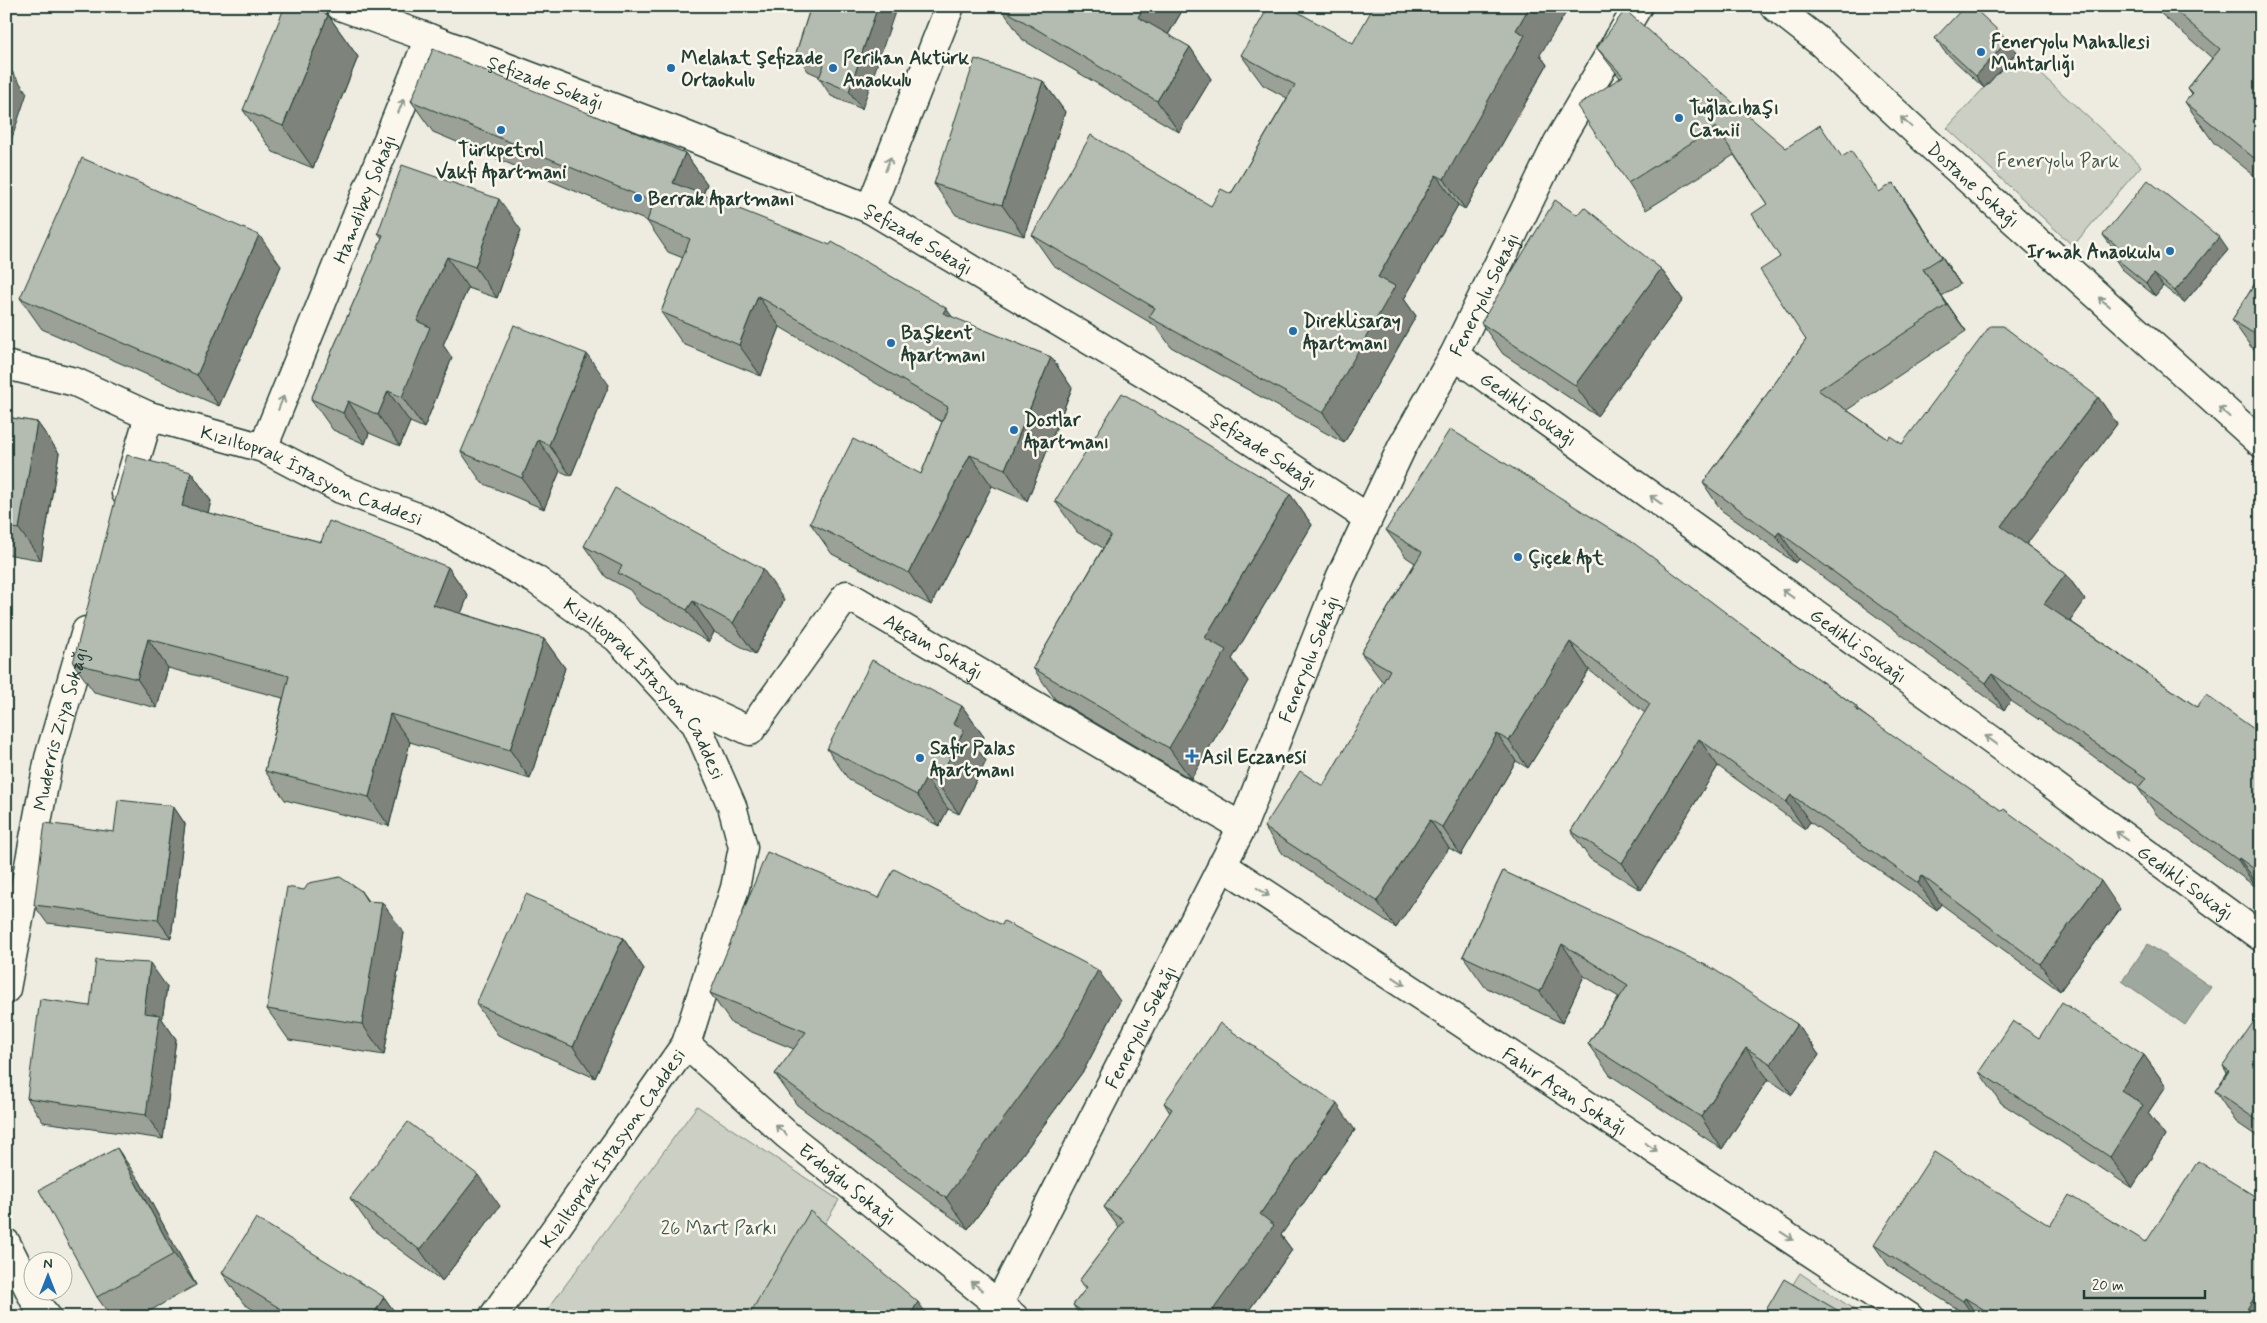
<svg xmlns="http://www.w3.org/2000/svg" width="2267" height="1323" font-family="Mynerve,sans-serif">
<style>
.green{fill:#cbcfc4;stroke:#75867c}
.water{fill:#9fa89f;stroke:#6c7d74}
.lines{fill:none;stroke-linecap:round;stroke-linejoin:round}
.minor-casing{stroke:#1f3d34;stroke-width:31}
.minor{stroke:#fbf7ec;stroke-width:28}
.wall{fill:#9ba197;stroke:#1f3d34}
.shaded-wall{fill:#7e837b;stroke:#1f3d34}
.building{fill:#b4bbb0;stroke:#1f3d34}
.oneway{stroke:#8d9a90}
.poi-dot{fill:#1f6fb2;stroke:#fbf7ec;stroke-width:2}
.labels{text-anchor:middle;stroke-width:5;stroke-linejoin:round;paint-order:stroke}
.poi-label{font-size:19px;font-weight:bold;fill:#1f3d34;stroke:#fbf7ec;text-anchor:start}
.street-label{font-size:19px;fill:#1f3d34;stroke:#fbf7ec}
.park-label{font-size:19px;fill:#415a51;stroke:#fbf7ec}
</style>
<rect width="100%" height="100%" fill="#eeece1"/>
<filter id="ink" filterUnits="userSpaceOnUse"><feTurbulence type="fractalNoise" baseFrequency=".02" numOctaves="2"/><feDisplacementMap in="SourceGraphic" scale="10" xChannelSelector="R" yChannelSelector="G"/><feConvolveMatrix kernelMatrix="1 2 1 2 8 2 1 2 1" color-interpolation-filters="sRGB"/></filter>
<g filter="url(#ink)">
<g class="green">
<path d="M2017 52 2141 166 2073 246 1947 128Z"/>
<path d="M697 1106 839 1200 769 1317H542Z"/>
<path d="M1800 1273 1865 1317H1772Z"/>
</g>
<path class="water" d="M2148 944 2211 987 2185 1025 2122 981Z"/>
<g class="lines">
<defs>
<g id="minor">
<path id="s1" d="M1774 6 1820 42 1937 151 2261 443"/>
<path id="s2" d="M429 38 675 131 870 209 1188 399 1368 518"/>
<path d="M870 209 950 6"/>
<path id="s3" d="M1454 355 1990 739 2261 937"/>
<path id="s4" d="M6 365 75 382 149 416 263 448 341 489 425 520 536 580 617 638 696 724 732 806 743 847 735 888 686 1044 493 1317"/>
<path id="s5" d="M263 448 429 38 340 6"/>
<path d="M126 493 149 416"/>
<path id="s6" d="M679 698 750 731 847 595 1242 827"/>
<path id="s7" d="M1222 865 1909 1317"/>
<path id="s8" d="M6 989 49 758 86 631"/>
<path id="s9" d="M686 1044 787 1135 1014 1317"/>
<path d="M6 1243 37 1305 47 1317"/>
<path id="s10" d="M992 1317 1242 827 1341 576 1402 447 1454 355 1558 142 1638 6"/>
</g>
</defs>
<use href="#minor" class="minor-casing"/>
<use href="#minor" class="minor"/>
</g>
<g class="wall">
<path d="M811 6 862 109 831 96 819 78V76L808 71 796 53Z"/>
<path d="M1002 6H1185L1168 35 1190 47 1211 79 1179 132 1023 40 1001 8Z"/>
<path d="M2152 6H2261V181L2214 143 2185 102 2192 94 2188 88 2212 58Z"/>
<path d="M328 15 358 57 313 168 273 152 243 110Z"/>
<path d="M1935 38 2008 40 2017 52 1984 88 1944 51Z"/>
<path d="M1353 43 1540 55 1547 65 1465 209 1458 205 1404 299 1416 316 1344 443 1171 347 1156 326 1053 265 1032 235 1211 206 1231 194 1287 98 1263 85 1241 55Z"/>
<path d="M1597 48 1786 148 1843 157 1880 192 1893 183 1911 209 1960 284 1942 296 1966 331 1847 410 1888 439 1902 444 2098 397 2117 424 2026 544 2066 574 2085 600 2070 621 2197 707 2261 734V887L2258 885 2256 887 2157 815 2138 788 2139 787 2011 701 2004 710 1798 559 1795 563 1721 510 1703 483 1806 340 1780 257 1767 204 1734 155 1646 210 1628 183 1620 78Z"/>
<path d="M1043 81 1065 112 1024 236 956 215 934 184Z"/>
<path d="M411 101 685 153 707 184 703 195 953 318 1051 357 1072 388 1027 501 992 486 931 605 832 554 810 523 921 474 942 422 780 327 761 376 683 344 661 312 683 258 668 252 647 221 433 132Z"/>
<path d="M1577 215 1661 269 1683 300 1597 416 1503 354 1481 323Z"/>
<path d="M521 230 497 298 468 288 443 345 452 358 424 428 410 422 400 446 369 433 365 444 333 430 311 399 382 238 378 233Z"/>
<path d="M2103 235 2228 250 2184 303 2163 286 2155 296 2122 269 2113 256 2117 251 2112 247Z"/>
<path d="M281 266 219 406 42 329 20 298Z"/>
<path d="M2261 274V353L2251 347 2232 320Z"/>
<path d="M609 385 571 476 560 471 544 509 482 483 461 452Z"/>
<path d="M6 417 37 422 59 453 41 560 6 554Z"/>
<path d="M191 472 211 501 208 513 321 542 448 567 468 596 461 613 544 639 565 668 530 779 410 742 389 826 285 800 265 771 283 698 168 668 157 708 94 692 73 663Z"/>
<path d="M1290 494 1312 525 1232 659 1248 681 1191 779 1055 699 1033 668 1103 548 1077 532 1055 501Z"/>
<path d="M1386 530 1750 631 1856 706 1859 711 2120 909 2060 991 1941 904 1937 910 1810 822 1805 829 1718 766 1641 890 1590 859 1571 831 1645 713 1589 670 1528 768 1516 761 1461 855 1449 848 1396 928 1283 854 1264 827 1323 786 1384 682 1381 680 1361 653 1415 563 1406 557Z"/>
<path d="M584 546 784 600 755 654 714 632 709 642 640 604 630 590 606 577Z"/>
<path d="M962 706 984 737 978 750 986 761 959 814 948 809 939 826 849 780 827 749Z"/>
<path d="M173 806 185 824 171 938 47 923 34 905 114 832Z"/>
<path d="M1503 871 1797 1024 1819 1055 1792 1095 1768 1079 1722 1149 1610 1075 1588 1044 1619 997 1584 976 1562 1023 1485 987 1463 956Z"/>
<path d="M304 890H360L368 901 404 933 384 1055 289 1040 267 1009Z"/>
<path d="M623 938 644 969 595 1078 498 1035 476 1004Z"/>
<path d="M167 987 162 1019 176 1039 163 1139 43 1122 27 1098 90 1006Z"/>
<path d="M710 993 1120 1001 1084 1070 968 1229 797 1105 775 1074 794 1049 732 1024Z"/>
<path d="M2261 1020V1139L2236 1122 2215 1091 2227 1073 2223 1066Z"/>
<path d="M2039 1038 2144 1055 2166 1086 2148 1113 2165 1136 2132 1188 2001 1103 1979 1072Z"/>
<path d="M1164 1103 1355 1130 1281 1235 1292 1250 1244 1317H1081L1073 1305 1085 1290 1079 1281 1119 1228 1104 1207 1138 1161 1170 1113Z"/>
<path d="M139 1180 196 1285 139 1317H111L97 1297Z"/>
<path d="M350 1198 500 1206 442 1281 372 1229Z"/>
<path d="M2050 1226 2146 1242 2261 1317H1970L1888 1265 1874 1245Z"/>
<path d="M222 1273 384 1297 398 1317H265L244 1304Z"/>
</g>
<g class="shaded-wall">
<path d="M878 6H897L862 109 849 91Z"/>
<path d="M1145 6H1185L1160 48 1138 17Z"/>
<path d="M1530 6H1570L1540 55 1547 65 1465 209 1444 179 1516 30Z"/>
<path d="M328 15 358 57 313 168 283 126Z"/>
<path d="M2008 40 2017 52 1984 88 1976 76Z"/>
<path d="M1190 47 1211 79 1179 132 1157 101Z"/>
<path d="M6 63 27 93 6 156Z"/>
<path d="M1043 81 1065 112 1024 236 1002 205Z"/>
<path d="M2261 149V167L2254 158Z"/>
<path d="M685 153 707 184 695 214 673 183Z"/>
<path d="M1436 175 1458 205 1404 299 1416 316 1344 443 1323 413 1378 277Z"/>
<path d="M1893 183 1911 209 1960 284 1942 257Z"/>
<path d="M499 199 521 230 497 298 475 267Z"/>
<path d="M259 235 281 266 219 406 197 375Z"/>
<path d="M2219 237 2228 250 2184 303 2175 291Z"/>
<path d="M447 257 468 288 443 345 452 358 424 428 402 397 417 321Z"/>
<path d="M1661 269 1683 300 1597 416 1575 385Z"/>
<path d="M1923 269 1942 296 1966 331 1947 305Z"/>
<path d="M2154 274 2163 286 2155 296 2146 283Z"/>
<path d="M758 296 780 327 761 376 739 345Z"/>
<path d="M946 308 968 339 943 313Z"/>
<path d="M587 354 609 385 571 476 549 445Z"/>
<path d="M1051 357 1072 388 1027 501 1005 469Z"/>
<path d="M388 391 410 422 400 446 378 415Z"/>
<path d="M2098 397 2117 424 2020 553 2001 526Z"/>
<path d="M348 401 369 433 365 444 343 413Z"/>
<path d="M37 422 59 453 41 560 19 529Z"/>
<path d="M538 440 560 471 544 509 522 478Z"/>
<path d="M970 455 992 486 931 605 909 573Z"/>
<path d="M191 472 211 501 202 535 182 506Z"/>
<path d="M1290 494 1312 525 1232 659 1248 681 1191 779 1169 748 1205 638Z"/>
<path d="M1779 532 1798 559 1795 563 1776 536Z"/>
<path d="M448 567 468 596 453 634 433 605Z"/>
<path d="M763 569 784 600 755 654 733 623Z"/>
<path d="M2066 574 2085 600 2063 631 2044 604Z"/>
<path d="M693 601 714 632 709 642 687 610Z"/>
<path d="M148 639 168 668 157 708 137 679Z"/>
<path d="M544 639 565 668 530 779 510 750Z"/>
<path d="M1570 642 1589 670 1528 768 1509 741Z"/>
<path d="M1992 674 2011 701 2004 710 1986 683Z"/>
<path d="M962 706 984 737 978 750 986 761 959 814 937 783 953 724Z"/>
<path d="M390 714 410 742 389 826 369 797Z"/>
<path d="M1497 734 1516 761 1461 855 1442 827Z"/>
<path d="M1699 739 1718 766 1641 890 1622 863Z"/>
<path d="M926 778 948 809 939 826 917 795Z"/>
<path d="M1791 795 1810 822 1805 829 1786 802Z"/>
<path d="M173 806 185 824 171 938 158 920Z"/>
<path d="M1430 820 1449 848 1396 928 1377 901Z"/>
<path d="M2239 858 2258 885 2256 887 2238 860Z"/>
<path d="M1922 876 1941 904 1937 910 1918 883Z"/>
<path d="M2101 881 2120 909 2060 991 2040 964Z"/>
<path d="M360 890 379 918 382 902 404 933 384 1055 362 1024 367 901Z"/>
<path d="M623 938 644 969 595 1078 573 1047Z"/>
<path d="M1562 944 1584 976 1562 1023 1540 992Z"/>
<path d="M150 963 167 987 162 1019 176 1039 163 1139 146 1115 144 1013Z"/>
<path d="M1098 970 1120 1001 1084 1070 968 1229 946 1198Z"/>
<path d="M1797 1024 1819 1055 1792 1095 1771 1064Z"/>
<path d="M1746 1048 1768 1079 1722 1149 1701 1117Z"/>
<path d="M2144 1055 2166 1086 2148 1113 2165 1136 2132 1188 2110 1157 2121 1090Z"/>
<path d="M1337 1104 1355 1130 1281 1235 1292 1250 1244 1317H1208L1260 1214Z"/>
<path d="M117 1148 139 1180 196 1285 174 1254Z"/>
<path d="M478 1175 500 1206 442 1281 420 1250Z"/>
<path d="M2261 1287V1317H2246L2244 1314Z"/>
<path d="M384 1297 398 1317H372Z"/>
<path d="M1965 1298 1978 1317H1974L1963 1301Z"/>
<path d="M918 1302 929 1317H909Z"/>
</g>
<g class="building">
<path d="M285 6H307L328 15 283 126 243 110Z"/>
<path d="M811 6H878L849 91 819 78 824 65 796 53Z"/>
<path d="M1002 6H1145L1138 17 1190 47 1157 101 1001 8Z"/>
<path d="M1269 6H1287L1353 43 1374 6H1530L1516 30 1525 35 1444 179 1436 175 1378 277 1395 286 1323 413 1149 317 1155 308 1032 235 1091 135 1211 206 1221 189 1231 194 1295 85 1241 55Z"/>
<path d="M1965 6H1972L2008 40 1976 76 1935 38Z"/>
<path d="M2170 6H2261V149L2254 158 2185 102 2193 93 2188 88 2220 49Z"/>
<path d="M1625 10 1786 148 1820 125 1842 157 1851 151 1879 192 1893 183 1942 257 1923 269 1947 305 1818 390 1888 439 1890 436 1902 444 1990 326H2003L2098 397 2001 526 2066 574 2044 604 2197 707 2206 695 2261 734V874L2239 858 2238 860 2138 788 2146 778 1992 674 1986 683 1779 532 1776 536 1703 483 1806 340 1760 270 1780 257 1752 214 1767 204 1716 127 1628 183 1577 106 1623 76 1597 48Z"/>
<path d="M433 49 685 153 673 183 830 245 832 242 946 308 943 313 1051 357 1005 469 970 455 909 573 810 523 853 439 921 474 948 407 758 296 739 345 661 312 690 239 647 221 654 202 411 101Z"/>
<path d="M975 59 1043 81 1002 205 934 184Z"/>
<path d="M82 158 259 235 197 375 20 298Z"/>
<path d="M402 165 499 199 475 267 447 257 417 321 430 327 402 397 388 391 378 415 348 401 343 413 311 399 383 235 378 233Z"/>
<path d="M2148 180 2219 237 2175 291 2154 274 2146 283 2113 256 2120 248 2103 235Z"/>
<path d="M1555 200 1577 215 1584 207 1661 269 1575 385 1481 323Z"/>
<path d="M2261 274V338L2232 320Z"/>
<path d="M514 325 587 354 549 445 538 440 522 478 461 452Z"/>
<path d="M1122 393 1290 494 1205 638 1226 650 1169 748 1033 668 1111 535 1055 501Z"/>
<path d="M6 417 37 422 19 529 6 527Z"/>
<path d="M1450 429 1635 544 1750 631 1856 706 1854 708 2002 811 2004 809 2101 881 2040 964 1922 876 1918 883 1791 795 1786 802 1699 739 1622 863 1571 831 1650 704 1570 642 1509 741 1497 734 1442 827 1430 820 1377 901 1264 827 1300 771 1323 786 1390 670 1361 653 1422 552 1386 530Z"/>
<path d="M127 455 191 472 182 506 321 542 329 521 448 567 433 605 544 639 510 750 390 714 369 797 265 771 289 676 148 639 137 679 73 663Z"/>
<path d="M615 488 763 569 733 623 693 601 687 610 618 573 622 566 584 546Z"/>
<path d="M872 660 962 706 953 724 964 730 937 783 926 778 917 795 827 749Z"/>
<path d="M118 800 173 806 158 920 34 905 45 823 114 832Z"/>
<path d="M767 852 879 898 894 869 1002 925 1004 921 1098 970 1062 1039 946 1198 775 1074 806 1032 710 993Z"/>
<path d="M1503 871 1712 968 1797 1024 1771 1064 1746 1048 1701 1117 1588 1044 1628 985 1562 944 1540 992 1463 956Z"/>
<path d="M340 877 360 890 367 901 382 902 362 1024 267 1009 287 887 304 890 309 883Z"/>
<path d="M526 894 623 938 573 1047 476 1004Z"/>
<path d="M96 960 150 963 144 1013 160 1015 146 1115 27 1098 40 999 90 1006Z"/>
<path d="M2062 1002 2144 1055 2121 1090 2143 1105 2110 1157 1979 1072 2013 1021 2039 1038Z"/>
<path d="M2257 1017 2261 1020V1123L2215 1091 2229 1071 2223 1066Z"/>
<path d="M1220 1023 1337 1104 1260 1214 1274 1225 1208 1317H1089L1073 1305 1087 1287 1079 1281 1124 1221 1104 1207 1138 1161 1172 1109 1164 1103Z"/>
<path d="M408 1122 478 1175 420 1250 350 1198Z"/>
<path d="M117 1148 174 1254 97 1297 39 1190Z"/>
<path d="M1934 1152 2050 1226 2069 1195 2146 1242 2198 1161 2261 1200V1287L2244 1314 2248 1317H1996L1965 1298 1963 1301 1874 1245Z"/>
<path d="M810 1211 918 1302 909 1317H748Z"/>
<path d="M256 1218 384 1297 372 1317H294L222 1273Z"/>
<path d="M1784 1279 1849 1317H1762Z"/>
</g>
<defs><path id="oneway-shaft" d="M-6 0H5M1.5-3L5.5 0L1.5 3" fill="none" stroke-width="1.6" stroke-linecap="round" stroke-linejoin="round" transform="scale(1.25)"/></defs>
<g class="oneway">
<use href="#oneway-shaft" transform="translate(401 106) rotate(-68)"/>
<use href="#oneway-shaft" transform="translate(1906 122) rotate(-137)"/>
<use href="#oneway-shaft" transform="translate(888 164) rotate(-69)"/>
<use href="#oneway-shaft" transform="translate(2104 302) rotate(-138)"/>
<use href="#oneway-shaft" transform="translate(281 403) rotate(-68)"/>
<use href="#oneway-shaft" transform="translate(2224 412) rotate(-138)"/>
<use href="#oneway-shaft" transform="translate(1656 500) rotate(-144)"/>
<use href="#oneway-shaft" transform="translate(1788 594) rotate(-144)"/>
<use href="#oneway-shaft" transform="translate(1991 740) rotate(-144)"/>
<use href="#oneway-shaft" transform="translate(2122 836) rotate(-144)"/>
<use href="#oneway-shaft" transform="translate(1263 892) rotate(33)"/>
<use href="#oneway-shaft" transform="translate(1399 981) rotate(33)"/>
<use href="#oneway-shaft" transform="translate(781 1130) rotate(-138)"/>
<use href="#oneway-shaft" transform="translate(1651 1147) rotate(33)"/>
<use href="#oneway-shaft" transform="translate(1787 1236) rotate(33)"/>
<use href="#oneway-shaft" transform="translate(977 1286) rotate(-141)"/>
</g>
</g>
<g class="poi-dot">
<circle cx="1981" cy="52" r="5"/>
<circle cx="671" cy="68" r="5"/>
<circle cx="833" cy="68" r="5"/>
<circle cx="1679" cy="118" r="5"/>
<circle cx="501" cy="130" r="5"/>
<circle cx="638" cy="198" r="5"/>
<circle cx="2170" cy="251" r="5"/>
<circle cx="1293" cy="331" r="5"/>
<circle cx="891" cy="343" r="5"/>
<circle cx="1014" cy="430" r="5"/>
<circle cx="1518" cy="557" r="5"/>
<path d="M1189.5 748.5h5v5h5v5h-5v5h-5v-5h-5v-5h5z"/>
<circle cx="920" cy="758" r="5"/>
</g>
<g class="labels">
<g class="poi-label">
<text x="1991" y="48">Feneryolu Mahallesi<tspan x="1991" dy="22">Muhtarlığı</tspan></text>
<text x="681" y="64">Melahat Şefizade<tspan x="681" dy="22">Ortaokulu</tspan></text>
<text x="843" y="64">Perihan Aktürk<tspan x="843" dy="22">Anaokulu</tspan></text>
<text x="1689" y="114">Tuğlacıbaşı<tspan x="1689" dy="22">Camii</tspan></text>
<text x="501" y="156" text-anchor="middle">Türkpetrol<tspan x="501" dy="22">Vakfi Apartmani</tspan></text>
<text x="648" y="205">Berrak Apartmanı</text>
<text x="2160" y="258" text-anchor="end">Irmak Anaokulu</text>
<text x="1303" y="327">Direklisaray<tspan x="1303" dy="22">Apartmanı</tspan></text>
<text x="901" y="339">Başkent<tspan x="901" dy="22">Apartmanı</tspan></text>
<text x="1024" y="426">Dostlar<tspan x="1024" dy="22">Apartmanı</tspan></text>
<text x="1528" y="564">Çiçek Apt</text>
<text x="930" y="754">Safir Palas<tspan x="930" dy="22">Apartmanı</tspan></text>
<text x="1202" y="763">Asil Eczanesi</text>
</g>
<g class="street-label">
<text dy="7" stroke="none"><textPath href="#s2" startOffset="125">Şefizade Sokağı</textPath></text>
<text dy="7" stroke="none"><textPath href="#s1" startOffset="268">Dostane Sokağı</textPath></text>
<text dy="7" stroke="none"><textPath href="#s5" startOffset="269">Hamdibey Sokağı</textPath></text>
<text dy="7" stroke="none"><textPath href="#s2" startOffset="530">Şefizade Sokağı</textPath></text>
<text dy="7" stroke="none"><textPath href="#s10" startOffset="1136">Feneryolu Sokağı</textPath></text>
<text dy="7" stroke="none"><textPath href="#s3" startOffset="92">Gedikli Sokağı</textPath></text>
<text dy="7" stroke="none"><textPath href="#s2" startOffset="935">Şefizade Sokağı</textPath></text>
<text dy="7" stroke="none"><textPath href="#s4" startOffset="326">Kızıltoprak İstasyon Caddesi</textPath></text>
<text dy="7" stroke="none"><textPath href="#s3" startOffset="498">Gedikli Sokağı</textPath></text>
<text dy="7" stroke="none"><textPath href="#s6" startOffset="346">Akçam Sokağı</textPath></text>
<text dy="7" stroke="none"><textPath href="#s10" startOffset="731">Feneryolu Sokağı</textPath></text>
<text dy="7" stroke="none"><textPath href="#s4" startOffset="731">Kızıltoprak İstasyon Caddesi</textPath></text>
<text dy="7" stroke="none"><textPath href="#s8" startOffset="266">Muderris Ziya Sokağı</textPath></text>
<text dy="7" stroke="none"><textPath href="#s3" startOffset="902">Gedikli Sokağı</textPath></text>
<text dy="7" stroke="none"><textPath href="#s10" startOffset="326">Feneryolu Sokağı</textPath></text>
<text dy="7" stroke="none"><textPath href="#s7" startOffset="411">Fahir Açan Sokağı</textPath></text>
<text transform="translate(612 1148) rotate(-55)" y="7">Kızıltoprak İstasyon Caddesi</text>
<text dy="7" stroke="none"><textPath href="#s9" startOffset="214">Erdoğdu Sokağı</textPath></text>
</g>
<g class="park-label">
<text x="2058" y="167">Feneryolu Park</text>
<text x="719" y="1234">26 Mart Parkı</text>
</g>
</g>
<rect width="2267" height="1323" fill="none" stroke="#fbf7ec" stroke-width="25"/>
<rect x="12" y="12" width="2242" height="1298" fill="none" stroke="#1f3d34" stroke-width="2" filter="url(#ink)"/>
<g transform="translate(48 1276)"><circle r="24" fill="#fbf7ec" stroke="#a3ada2"/>
<path d="M0-4L9 19L0 12L-9 19Z" fill="#1f6fb2"/>
<text y="-8" font-size="14" font-weight="bold" text-anchor="middle" fill="#1f3d34">N</text>
</g>
<path d="M2084 1290v8h121v-8" fill="none" stroke="#1f3d34" stroke-width="2.5"/>
<text x="2092" y="1290" font-size="15" fill="#1f3d34" stroke="#fbf7ec" stroke-width="4" paint-order="stroke">20 m</text>
</svg>
